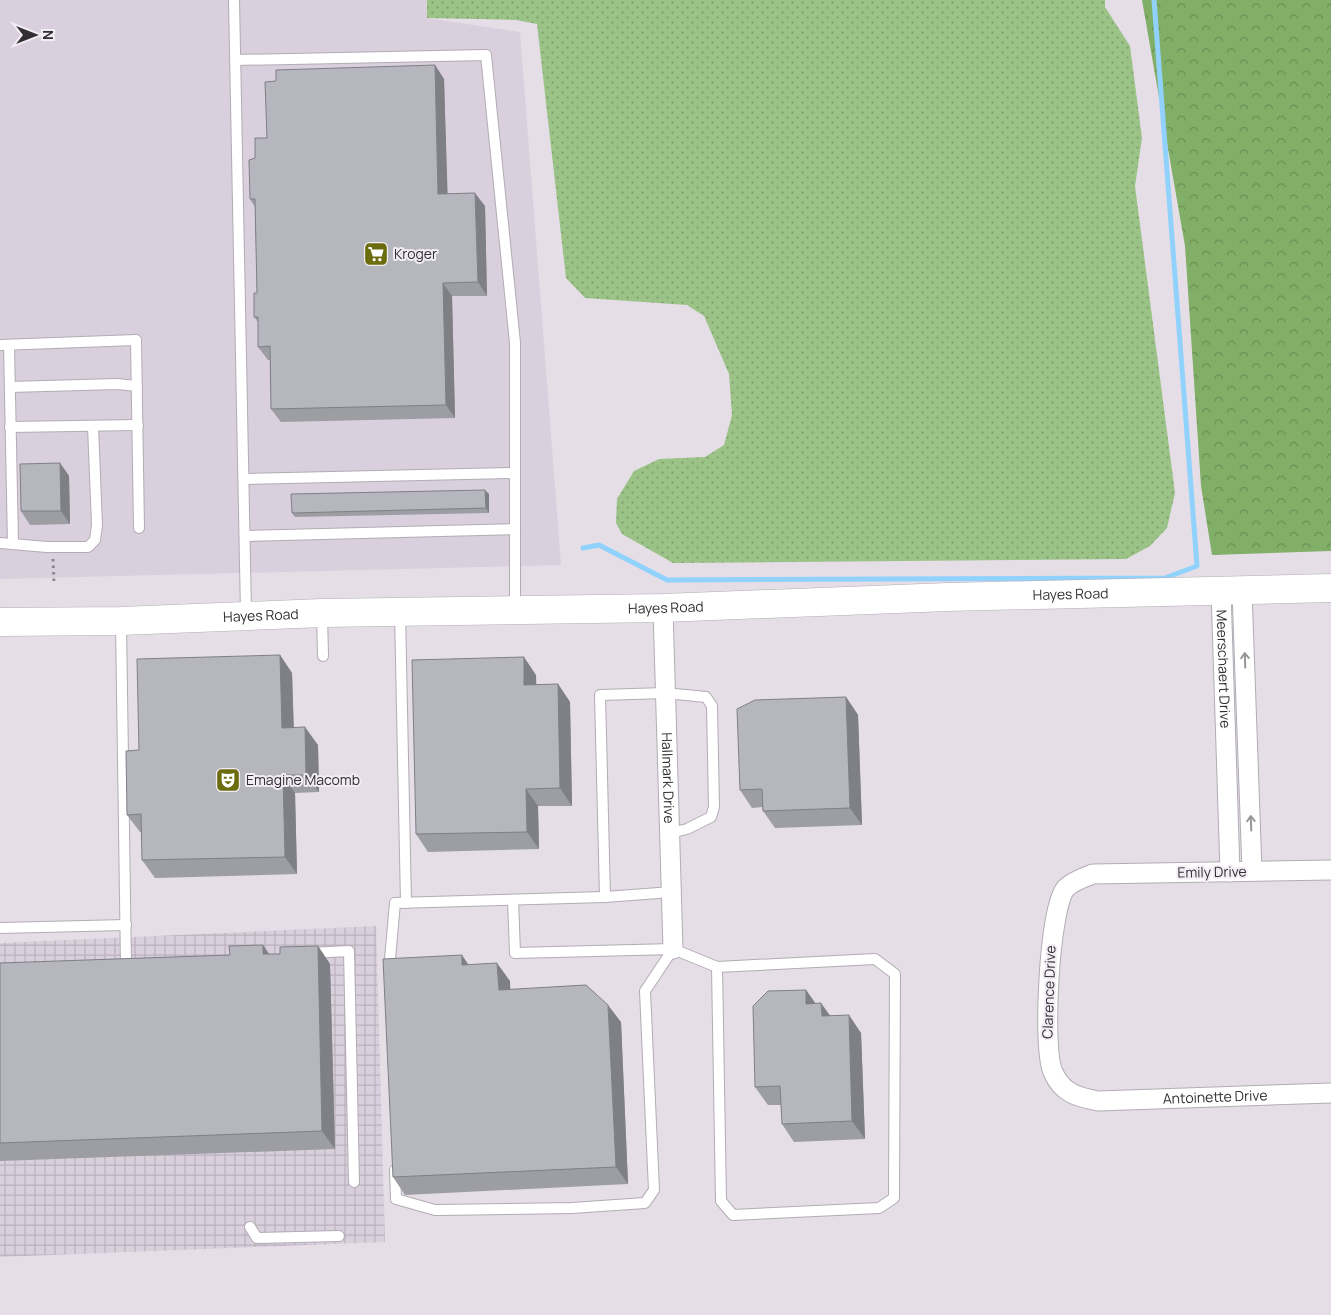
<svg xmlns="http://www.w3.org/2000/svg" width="1331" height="1315" font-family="Manrope,sans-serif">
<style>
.built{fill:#dacfdd}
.industrial{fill:url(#industrial-grid)}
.grass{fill:url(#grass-dots)}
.forest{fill:url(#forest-crowns)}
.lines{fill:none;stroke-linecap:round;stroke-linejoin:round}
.stream{stroke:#91d2fc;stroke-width:5}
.lane-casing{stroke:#b2acb4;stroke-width:12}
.street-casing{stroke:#b2acb4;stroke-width:21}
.secondary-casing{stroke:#b2acb4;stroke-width:29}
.path{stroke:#8c878d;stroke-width:3;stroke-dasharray:2.5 4;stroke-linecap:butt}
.lane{stroke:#fff;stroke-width:10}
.street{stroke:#fff;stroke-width:19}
.secondary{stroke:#fff;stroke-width:28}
.wall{fill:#9d9da4}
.shaded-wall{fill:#7f7f86}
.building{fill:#b6b6bf;stroke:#7f7f86}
.oneway{stroke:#989798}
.labels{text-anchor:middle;stroke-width:4;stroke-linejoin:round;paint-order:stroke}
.poi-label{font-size:14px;fill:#312f32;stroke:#f2ecf4;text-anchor:start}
.street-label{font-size:14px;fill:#312f32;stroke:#f2ecf4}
</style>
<defs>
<pattern id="industrial-grid" width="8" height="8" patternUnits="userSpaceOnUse" patternTransform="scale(1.25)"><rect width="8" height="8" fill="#dacfdd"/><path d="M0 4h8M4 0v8" fill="none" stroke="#bcb2be"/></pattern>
<pattern id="grass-dots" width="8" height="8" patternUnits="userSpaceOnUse" patternTransform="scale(1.25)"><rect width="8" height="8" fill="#9cc387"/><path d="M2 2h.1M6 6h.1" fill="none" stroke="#809f6f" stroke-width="1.8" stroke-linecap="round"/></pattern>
<pattern id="forest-crowns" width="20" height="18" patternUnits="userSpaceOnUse" patternTransform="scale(1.25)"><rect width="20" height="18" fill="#81af68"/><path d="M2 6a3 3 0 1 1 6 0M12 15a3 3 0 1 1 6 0" fill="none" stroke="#6a8f56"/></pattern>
</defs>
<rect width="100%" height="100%" fill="#e5dee7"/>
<path class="built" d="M0 0H427V18L520 32 561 565 0 579Z"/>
<path class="industrial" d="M376 926 385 1242 0 1257V943Z"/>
<path class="grass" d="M427 0H1105V7L1130 46 1142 138 1135 186 1175 493 1167 528 1150 546 1126 559 673 563 622 534 616 523 617 499 634 471 659 459 705 457 724 445 732 415 729 374 704 316 687 305 585 298 566 278 537 24 516 20 427 18Z"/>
<path class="forest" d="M1142 0H1331V551L1212 555 1201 486 1185 246Z"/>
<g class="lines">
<path class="stream" d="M583 548 599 545 667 580 1165 578 1197 566 1154 0"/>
<defs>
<g id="lane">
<path d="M234 0 246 614"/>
<path d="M236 60 486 55 515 343V609"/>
<path d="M0 345 136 340 139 528"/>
<path d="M9 345 13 544"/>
<path d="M10 387 117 384 137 386"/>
<path d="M10 427 138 425"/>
<path d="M244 479 515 473"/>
<path d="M245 536 515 529"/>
<path d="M0 543 47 547H88L95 540 97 525 93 426"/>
<path d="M400 612 406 903"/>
<path d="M322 614 323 656"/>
<path d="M121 622 126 966"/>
<path d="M670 833 687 829 711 817 714 807 712 706 706 697 665 693 600 695 605 897 672 892"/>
<path d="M0 928 126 925"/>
<path d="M673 949 717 967 875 959 895 974 894 1198 879 1208 733 1215 721 1201 717 967"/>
<path d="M310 953 349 951 354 1182"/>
<path d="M389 970 395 903 605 897"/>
<path d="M395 1170 396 1199 435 1210 572 1208 645 1203 654 1190 645 991 673 949 515 953 513 900"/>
<path d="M250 1227 257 1238 339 1236"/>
</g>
<g id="street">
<path id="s1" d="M1221 591 1230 872"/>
<path d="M1242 591 1252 871"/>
<path id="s2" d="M663 608 673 949"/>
<path id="s3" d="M1331 870 1093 874C1085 877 1073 881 1066 888 1049 907 1042 1049 1053 1072 1062 1093 1077 1097 1098 1101L1331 1093"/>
</g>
<g id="secondary">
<path id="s4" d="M0 622 121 621 322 613 663 608 948 597 1331 588"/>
</g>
</defs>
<use href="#lane" class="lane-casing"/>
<use href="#street" class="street-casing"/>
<use href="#secondary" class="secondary-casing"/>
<path class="path" d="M53 559 54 583"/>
<use href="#lane" class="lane"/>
<use href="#street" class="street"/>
<use href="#secondary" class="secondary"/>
</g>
<g class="wall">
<path d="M435 65 444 79 447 194 485 206 487 296H452L455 418 281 422 271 409 270 360H268L258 347V322L254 317 257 293 255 207 250 199 255 158 267 138 276 81Z"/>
<path d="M60 463 69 476 70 524 30 525 21 511Z"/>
<path d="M489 494V513L295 517 292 513Z"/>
<path d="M280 655 292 673 294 728 318 745 319 792 295 793 297 874 155 878 142 860V832H140L127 815 139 750Z"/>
<path d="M536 675V685L558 684 570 702 572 806H538L539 849 428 852 416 834Z"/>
<path d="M846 697 858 715 862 825 775 828 763 811 762 807 752 808 740 790Z"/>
<path d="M263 945 269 954H280L318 946 330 964 335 1149 0 1161V963L230 955Z"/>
<path d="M468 965 510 981V989L621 1022 628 1184 405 1195 393 1177Z"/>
<path d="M806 990 815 1003 830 1016 861 1033 865 1139 794 1142 782 1124 781 1105H768L755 1087Z"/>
</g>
<g class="shaded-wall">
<path d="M435 65 444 79 448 207 438 194Z"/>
<path d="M475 193 485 206 487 296 478 282Z"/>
<path d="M443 283 452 296 455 418 446 405Z"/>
<path d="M60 463 69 476 70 524 61 511Z"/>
<path d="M485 490 489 494V513L486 508Z"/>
<path d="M280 655 292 673 294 746 282 728Z"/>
<path d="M524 657 536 675 537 703 524 685Z"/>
<path d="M558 684 570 702 572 806 560 788Z"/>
<path d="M846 697 858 715 862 825 850 808Z"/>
<path d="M305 727 318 745 319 792 306 775Z"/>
<path d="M283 775 295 793 297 874 285 857Z"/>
<path d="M526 789 538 806 539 849 527 832Z"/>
<path d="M263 945 275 963 263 954Z"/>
<path d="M318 946 330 964 335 1149 322 1131Z"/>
<path d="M462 955 474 973 462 965Z"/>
<path d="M497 963 510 981 511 1007 499 990Z"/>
<path d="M806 990 818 1007 806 1004Z"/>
<path d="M821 1003 834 1021 822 1016Z"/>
<path d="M608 1005 621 1022 628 1184 616 1167Z"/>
<path d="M849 1015 861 1033 865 1139 852 1121Z"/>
</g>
<g class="building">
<path d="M435 65 438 194 475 193 478 282 443 283 446 405 271 409 270 346 258 347V317H254V293H257L255 199H250L249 160 255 158V138H267L265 82 276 81V70Z"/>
<path d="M60 463 61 511H21L20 464Z"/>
<path d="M485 490 486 508 292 513 291 494Z"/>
<path d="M280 655 282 728 305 727 306 775H283L285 857 142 860 141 814 127 815 126 751 139 750 137 659Z"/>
<path d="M524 657V685L558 684 560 788 526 789 527 832 416 834 412 660Z"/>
<path d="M846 697 850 808 763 811 762 789 740 790 737 709 755 700Z"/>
<path d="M263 945V954H280V947L318 946 322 1131 0 1143V963L230 955 229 946Z"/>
<path d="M462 955V965L497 963 499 990 586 985 608 1005 616 1167 393 1177 383 959Z"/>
<path d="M806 990V1004L821 1003 822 1016 849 1015 852 1121 782 1124 780 1086 755 1087 753 1006 768 991Z"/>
</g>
<defs><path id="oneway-shaft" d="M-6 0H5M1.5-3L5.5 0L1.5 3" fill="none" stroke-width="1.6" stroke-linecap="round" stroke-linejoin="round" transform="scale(1.25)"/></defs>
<g class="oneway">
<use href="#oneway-shaft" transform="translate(1245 660) rotate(-92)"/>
<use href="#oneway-shaft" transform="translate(1251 823) rotate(-92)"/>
</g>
<defs>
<symbol id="supermarket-square" viewBox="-11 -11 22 22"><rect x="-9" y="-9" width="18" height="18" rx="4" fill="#6b6c0d" stroke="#f2ecf4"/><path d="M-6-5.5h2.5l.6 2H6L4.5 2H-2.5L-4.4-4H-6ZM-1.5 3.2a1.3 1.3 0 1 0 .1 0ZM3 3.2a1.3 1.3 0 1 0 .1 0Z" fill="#fff"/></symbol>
<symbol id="theatre-square" viewBox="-11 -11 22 22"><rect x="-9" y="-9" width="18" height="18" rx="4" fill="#6b6c0d" stroke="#f2ecf4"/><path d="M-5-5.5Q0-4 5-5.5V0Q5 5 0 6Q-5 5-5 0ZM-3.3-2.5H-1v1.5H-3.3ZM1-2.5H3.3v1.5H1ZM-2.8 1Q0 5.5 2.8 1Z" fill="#fff"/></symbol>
</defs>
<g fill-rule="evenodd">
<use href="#supermarket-square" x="362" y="240" width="28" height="28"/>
<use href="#theatre-square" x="214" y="766" width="28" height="28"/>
</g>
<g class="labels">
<g class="poi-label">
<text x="394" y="259">Kroger</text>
<text x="246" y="785">Emagine Macomb</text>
</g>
<g class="street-label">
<text dy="5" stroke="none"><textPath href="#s4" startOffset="1071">Hayes Road</textPath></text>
<text dy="5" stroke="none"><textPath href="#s4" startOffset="666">Hayes Road</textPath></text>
<text dy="5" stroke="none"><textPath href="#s4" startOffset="261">Hayes Road</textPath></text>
<text dy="5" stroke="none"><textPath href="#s1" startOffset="78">Meerschaert Drive</textPath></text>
<text dy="5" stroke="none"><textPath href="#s2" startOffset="170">Hallmark Drive</textPath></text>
<text transform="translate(1212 872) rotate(-1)" y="5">Emily Drive</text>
<text transform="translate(1049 992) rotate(-88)" y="5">Clarence Drive</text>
<text dy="5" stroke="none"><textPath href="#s3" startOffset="629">Antoinette Drive</textPath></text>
</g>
</g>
<g transform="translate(35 35) rotate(90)" stroke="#f2ecf4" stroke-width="4" paint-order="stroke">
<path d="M0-4L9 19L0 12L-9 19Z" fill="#312f32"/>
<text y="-8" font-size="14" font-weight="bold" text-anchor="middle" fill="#312f32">N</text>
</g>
</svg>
